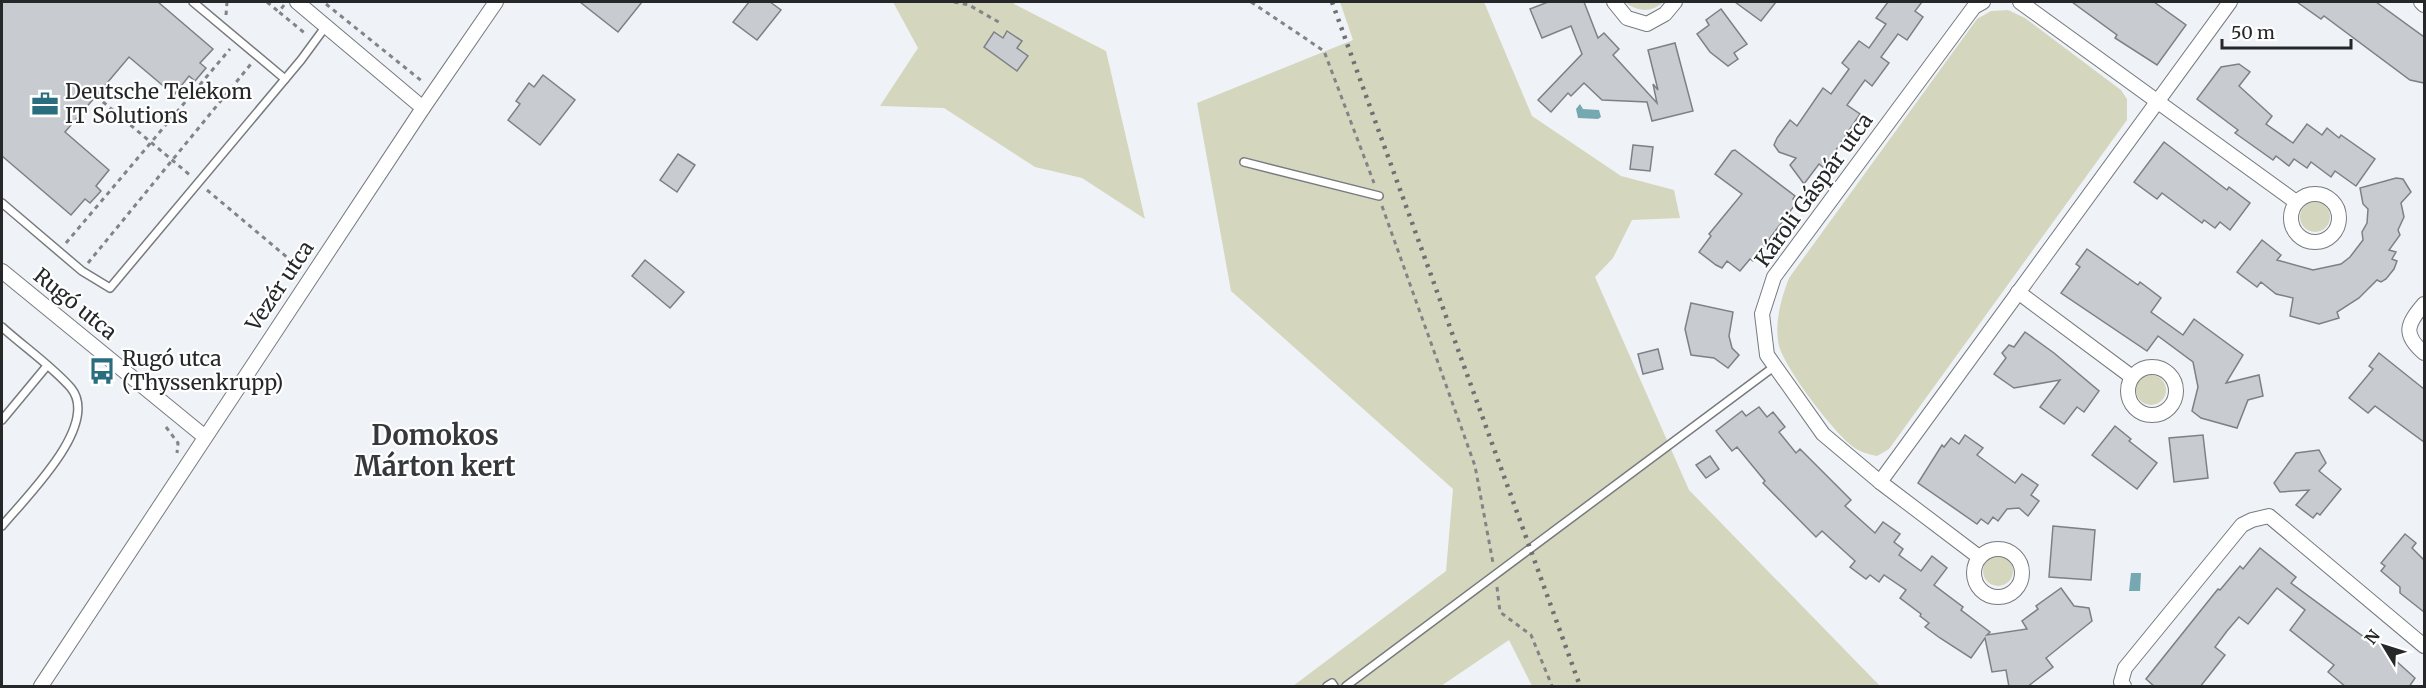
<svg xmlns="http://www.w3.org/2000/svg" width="2426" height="688" font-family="Merriweather,serif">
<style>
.green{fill:#d4d6be}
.water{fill:#76a8b2}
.building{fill:#c8ccd0;stroke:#7d8185;stroke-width:1.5}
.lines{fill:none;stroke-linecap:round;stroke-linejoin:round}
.service-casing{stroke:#777b7e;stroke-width:10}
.minor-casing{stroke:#777b7e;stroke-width:16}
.path{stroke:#828487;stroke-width:3;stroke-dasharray:4.5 4.5;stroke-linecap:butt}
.service{stroke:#fff;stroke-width:7}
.minor{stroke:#fff;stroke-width:14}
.rail{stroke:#6e7073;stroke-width:4.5;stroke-dasharray:3 6;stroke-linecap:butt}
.labels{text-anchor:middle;stroke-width:4.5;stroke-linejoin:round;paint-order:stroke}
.poi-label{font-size:21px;fill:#262729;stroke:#fff;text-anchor:start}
.street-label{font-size:21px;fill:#262729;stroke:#fff}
.district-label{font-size:27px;font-weight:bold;fill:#36393c;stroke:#fff}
</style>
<rect width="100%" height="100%" fill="#eff3f7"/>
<g class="green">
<path d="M893 2H1015L1014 4 1106 51 1145 219 1082 178 1035 167 944 108 880 106 918 48Z"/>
<path d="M1340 2H1484L1532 116 1621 176 1674 190 1680 218 1632 220 1613 258 1595 277 1689 490 1880 686H1532L1509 640 1441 686H1293L1446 571 1453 489 1231 291 1197 103 1353 40Z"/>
<path d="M1625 2H1663C1652 13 1637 12 1625 2Z"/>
<path d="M2008 10 2025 18 2121 90 2127 99V120L1889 449 1877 456C1868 454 1859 452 1852 446 1832 430 1786 370 1779 346 1774 323 1781 299 1789 278L1977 19 1991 11Z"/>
<circle cx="2315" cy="217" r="15"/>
<circle cx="2151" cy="390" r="15"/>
<circle cx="1998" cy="571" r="15"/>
</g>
<g class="water">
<path d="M1580 104 1583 109 1599 110 1601 117 1598 119 1578 118 1576 109Z"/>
<path d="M2131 573H2141L2140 591H2129Z"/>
</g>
<g class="building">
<path d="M2 2H158L213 49 200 63 206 68 195 81 189 76 174 95 129 57 96 96 65 132 109 170 96 186 101 191 90 203 85 199 71 215 2 156Z"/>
<path d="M580 2H642L618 32Z"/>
<path d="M749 2H770L781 10 757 40 733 22Z"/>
<path d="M1548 2H1584L1598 38 1604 33 1619 49 1613 55 1657 103 1653 84 1658 90 1648 50 1675 43 1693 111 1652 121 1647 102 1602 100 1584 83 1571 96 1568 93 1551 112 1538 100 1582 54 1571 26 1542 38 1530 9Z"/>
<path d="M1735 2H1776L1761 21Z"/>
<path d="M1888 2H1922L1915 11 1923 17 1907 40 1898 34 1881 57 1889 63 1872 86 1865 80 1847 105 1860 114 1824 168 1819 164 1804 184 1790 165 1796 158 1779 152 1774 145 1777 138 1790 120 1797 126 1823 88 1831 94 1849 69 1842 63 1859 41 1869 48 1886 24 1876 18Z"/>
<path d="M2072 2H2154L2186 25 2157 65 2115 38 2117 35Z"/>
<path d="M2297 2H2376L2424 37V83L2410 80 2324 16 2321 19Z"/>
<path d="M1721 9 1747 44 1734 53 1738 59 1728 66 1710 52 1697 34 1709 25 1706 20Z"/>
<path d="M1007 31 1022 41 1017 48 1028 56 1017 71 984 47 994 32 1003 38Z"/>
<path d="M2239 64 2250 72 2239 86 2272 116 2266 124 2293 143 2307 124 2322 135 2327 128 2339 138 2341 135 2375 159 2356 186 2335 171 2331 177 2311 162 2307 168 2294 159 2289 166 2276 156 2273 160 2235 133 2238 130 2197 99 2221 67Z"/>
<path d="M543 75 575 100 540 145 508 120 520 104 516 101 529 83 534 87Z"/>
<path d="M2164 142 2227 190 2229 187 2250 203 2230 230 2220 222 2215 228 2204 220 2202 223 2162 193 2157 199 2134 182Z"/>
<path d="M1633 145 1653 147 1650 171 1630 169Z"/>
<path d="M1735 150 1795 196 1793 199 1797 202 1753 261 1750 259 1740 271 1727 261 1722 268 1716 265 1699 252 1711 236 1709 234 1742 194 1715 174 1732 151Z"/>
<path d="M678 154 695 165 677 192 660 180Z"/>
<path d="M2396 178 2403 179 2411 192 2401 203 2404 217 2398 230 2400 235 2389 250 2396 252 2392 259 2397 261 2394 269 2386 279 2381 282 2377 280 2359 298 2337 312 2339 318 2319 324 2290 316 2293 298 2276 294 2261 282 2257 287 2237 272 2262 240 2281 255 2277 260 2313 270 2341 264 2350 257 2363 240 2362 232 2367 223 2368 209 2363 204 2360 188Z"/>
<path d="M2087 249 2138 285 2140 282 2161 298 2151 312 2183 335 2194 319 2243 355 2226 383 2259 375 2263 396 2248 400 2237 428 2201 418 2192 411 2198 387 2193 362 2158 336 2147 351 2061 293 2080 267 2076 264Z"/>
<path d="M645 260 684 292 670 308 632 276Z"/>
<path d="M1691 303 1733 312 1729 336 1732 348 1739 355 1728 368 1714 358 1691 355 1685 329Z"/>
<path d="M2025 332 2054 353 2099 391 2084 412 2077 407 2064 424 2040 407 2060 380 2014 388 1994 374 2006 358 2002 353 2009 345 2014 347Z"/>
<path d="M1658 349 1663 369 1643 374 1638 354Z"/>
<path d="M2379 353 2424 389V442L2375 406 2368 413 2349 398 2373 369 2369 366Z"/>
<path d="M1759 407 1767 417 1773 412 1785 427 1779 432 1796 453 1800 449 1851 500 1845 506 1875 533 1883 522 1900 534 1894 542 1903 549 1899 555 1921 571 1932 556 1947 568 1934 585 1963 607 1961 610 1990 632 1987 635 2027 629 2022 621 2038 609 2036 606 2061 588 2074 606 2089 608 2092 621 2046 658 2053 667 2027 687H2009L2006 670 1992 672 1985 638 1971 658 1940 638 1925 627 1929 623 1920 616 1921 614 1900 598 1906 590 1884 575 1879 582 1870 575 1866 579 1850 567 1855 561 1822 531 1816 537 1763 483 1765 481 1737 447 1732 451 1716 431 1742 411 1746 416Z"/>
<path d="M2115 426 2131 439 2129 441 2157 463 2137 489 2092 455Z"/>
<path d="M1965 435 1983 448 1977 455 2015 483 2022 474 2038 485 2031 495 2039 501 2028 516 2019 508 2007 509 1998 521 1993 517 1988 524 1981 519 1977 524 1918 483 1942 445 1944 447 1951 438 1959 444Z"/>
<path d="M2203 435 2208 478 2174 482 2169 438Z"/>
<path d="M2319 450 2326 463 2319 471 2341 489 2320 515 2317 513 2313 518 2296 505 2309 490 2280 492 2274 483 2296 453Z"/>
<path d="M1710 456 1719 469 1706 478 1696 465Z"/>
<path d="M2053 526 2095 530 2091 580 2049 577Z"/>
<path d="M2405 534 2416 543 2412 548 2424 560V612L2400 593V587L2381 571 2385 566 2381 563Z"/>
<path d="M2260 548 2296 577 2291 583 2364 637 2367 634 2384 647 2383 649 2415 678 2409 687H2346L2328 672 2334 665 2290 630 2305 610 2277 588 2248 624 2239 617 2227 631 2215 647 2225 655 2200 687H2155L2146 679 2218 589 2220 590 2240 566 2243 569Z"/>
</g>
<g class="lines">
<defs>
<g id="service">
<path d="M193 2 285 79"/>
<path d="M1244 162 1379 196"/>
<path d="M2 203 82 271 110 288 301 60 326 26"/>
<path d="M2 327C23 346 53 367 71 388 101 425 25 498 2 526"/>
<path d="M2 420 46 367"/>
<path d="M1327 686 1332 683 1334 686"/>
<path d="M1346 686 1775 366"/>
</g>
<g id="minor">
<path d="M297 2 423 108"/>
<path d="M1614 2 1627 18 1647 24 1665 14 1675 2"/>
<path d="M2020 2 2296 202"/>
<path d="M2421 2 2424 5"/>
<circle cx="2315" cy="218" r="24"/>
<path d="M2 271 205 437"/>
<path d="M2018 292 2132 377"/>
<path d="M2424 304C2407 324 2402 334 2424 353"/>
<circle cx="2152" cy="391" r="24"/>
<path d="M1880 482 2230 2"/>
<circle cx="1998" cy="573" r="24"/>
<path d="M1979 557 1880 482 1823 434 1767 355 1762 314 1774 277 1974 7 1983 2"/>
<path d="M41 686 423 108 496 2"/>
<path d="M2124 686 2121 682 2125 668 2242 525 2252 520 2269 516 2424 646"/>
</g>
</defs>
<use href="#service" class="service-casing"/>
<use href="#minor" class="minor-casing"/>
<g class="path">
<path d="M267 2 279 12"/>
<path d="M954 2 969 5 1002 24"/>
<path d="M1251 2 1324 51 1374 183"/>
<path d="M326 4 423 82"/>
<path d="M284 5 279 12 307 35"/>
<path d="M226 15 227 2"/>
<path d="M96 96 191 176"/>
<path d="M207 190 301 269"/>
<path d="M1382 206 1475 466 1493 563"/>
<path d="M66 243 230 49"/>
<path d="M88 263 251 64"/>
<path d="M166 427 178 443 177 453"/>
<path d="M1497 587 1500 612 1531 635 1552 686"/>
</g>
<use href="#service" class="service"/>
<use href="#minor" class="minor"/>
<path class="rail" d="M1332 2 1580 686"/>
</g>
<defs>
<symbol id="office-bare" viewBox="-9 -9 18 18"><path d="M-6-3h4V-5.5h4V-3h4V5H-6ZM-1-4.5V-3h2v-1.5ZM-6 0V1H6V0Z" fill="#296d7e" stroke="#fff" stroke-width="2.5" paint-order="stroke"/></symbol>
<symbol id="bus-bare" viewBox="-9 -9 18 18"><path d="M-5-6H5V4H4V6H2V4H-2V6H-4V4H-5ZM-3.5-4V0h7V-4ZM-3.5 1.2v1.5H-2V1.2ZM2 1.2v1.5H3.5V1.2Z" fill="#296d7e" stroke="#fff" stroke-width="2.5" paint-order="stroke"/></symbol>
</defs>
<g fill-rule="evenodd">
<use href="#office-bare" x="26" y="85" width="38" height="38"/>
<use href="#bus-bare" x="83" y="352" width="38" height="38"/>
</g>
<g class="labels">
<g class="poi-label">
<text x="65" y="99">Deutsche Telekom<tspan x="65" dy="24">IT Solutions</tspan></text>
<text x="122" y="366">Rugó utca<tspan x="122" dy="24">(Thyssenkrupp)</tspan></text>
</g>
<g class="street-label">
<text transform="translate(1814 190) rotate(-54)" y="7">Károli Gáspár utca</text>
<text transform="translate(280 286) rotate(-56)" y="7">Vezér utca</text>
<text transform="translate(75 304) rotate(39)" y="7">Rugó utca</text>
</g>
<g class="district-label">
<text x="435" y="445">Domokos<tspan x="435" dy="31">Márton kert</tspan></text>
</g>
</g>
<rect width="2426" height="688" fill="none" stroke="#262729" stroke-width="6"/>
<g transform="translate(2384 646) rotate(308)" stroke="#ffffff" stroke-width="4.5" paint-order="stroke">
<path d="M0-4.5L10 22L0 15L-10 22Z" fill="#262729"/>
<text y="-9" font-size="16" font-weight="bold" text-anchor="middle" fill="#262729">N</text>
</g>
<path d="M2222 39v9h129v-9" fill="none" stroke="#262729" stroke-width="3"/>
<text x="2231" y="39" font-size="18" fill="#262729" stroke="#ffffff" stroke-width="4.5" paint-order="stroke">50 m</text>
</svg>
